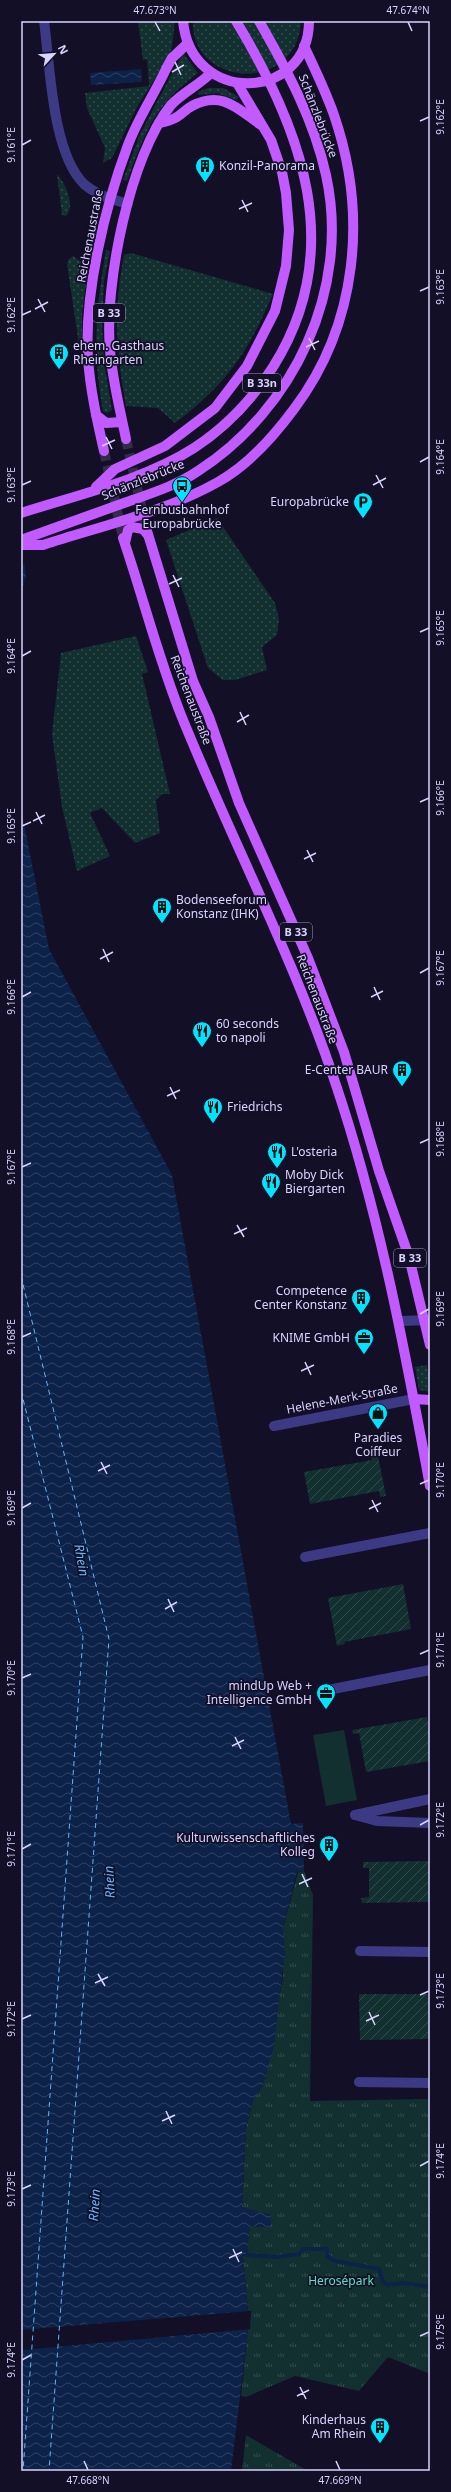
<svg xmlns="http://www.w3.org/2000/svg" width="451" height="2492" font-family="'Noto Sans',sans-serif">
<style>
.grass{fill:url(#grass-dots)}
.park{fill:url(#park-tufts)}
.garden{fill:url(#garden-furrows)}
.pitch{fill:#12302f}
.water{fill:url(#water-waves)}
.pier{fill:#130f26}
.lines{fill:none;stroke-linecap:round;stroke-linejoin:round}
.stream{stroke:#0c2248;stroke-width:4}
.ferry{stroke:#62b6ff;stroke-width:1;stroke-dasharray:5 4;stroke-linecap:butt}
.primary-tunnel{stroke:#312d47;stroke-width:10;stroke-dasharray:10 5;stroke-linecap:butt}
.minor{stroke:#3d3a85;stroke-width:10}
.primary{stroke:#c25bff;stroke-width:10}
.ticks{fill:none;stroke:#d9d4ff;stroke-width:1.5}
.labels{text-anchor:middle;stroke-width:3.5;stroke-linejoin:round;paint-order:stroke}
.shield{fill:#130f26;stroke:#9e99be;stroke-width:1}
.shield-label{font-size:11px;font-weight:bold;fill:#d9d4ff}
.street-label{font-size:12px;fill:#d9d4ff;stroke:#130f26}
.poi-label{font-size:12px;fill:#d9d4ff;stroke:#130f26;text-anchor:start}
.park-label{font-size:12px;fill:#5fe0c0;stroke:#130f26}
.water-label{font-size:13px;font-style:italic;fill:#62b6ff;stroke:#130f26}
.neatline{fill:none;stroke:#d9d4ff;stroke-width:1.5}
.ticks-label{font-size:10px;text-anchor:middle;fill:#d9d4ff}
</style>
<defs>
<pattern id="grass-dots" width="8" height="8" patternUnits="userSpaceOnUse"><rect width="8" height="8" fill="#12302f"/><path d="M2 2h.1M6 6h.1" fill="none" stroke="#344d4e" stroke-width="1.8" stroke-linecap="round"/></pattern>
<pattern id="park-tufts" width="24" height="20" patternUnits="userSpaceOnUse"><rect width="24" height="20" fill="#12302f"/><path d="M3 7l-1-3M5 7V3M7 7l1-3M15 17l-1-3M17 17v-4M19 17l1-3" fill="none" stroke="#344d4e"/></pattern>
<pattern id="garden-furrows" width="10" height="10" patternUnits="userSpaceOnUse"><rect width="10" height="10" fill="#12302f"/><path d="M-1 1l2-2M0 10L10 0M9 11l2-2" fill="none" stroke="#344d4e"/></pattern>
<pattern id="water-waves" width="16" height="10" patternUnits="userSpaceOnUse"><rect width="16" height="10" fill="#0c2248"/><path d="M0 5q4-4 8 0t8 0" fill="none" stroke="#2f4163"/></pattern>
</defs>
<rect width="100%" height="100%" fill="#130f26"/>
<g class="grass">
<path d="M138 21H175L172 47 166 62 138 105 112 158 103 163 105 148 87 108 85 93 149 86 147 59 143 60Z"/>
<path d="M193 21H301C297 95 190 87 193 21Z"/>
<path d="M183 53 198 73C153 107 146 130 127 181L123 180 140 134Z"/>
<path d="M208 88H223L239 97 236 100 217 93 199 95 198 92Z"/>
<path d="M57 174C65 183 76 205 66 216L62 215Z"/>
<path d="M106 250 110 251 104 281 102 324 104 362 112 410 107 413 103 411C92 352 96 308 106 250Z"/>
<path d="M131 253 273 294C248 352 227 384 175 423L158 408 126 406C116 349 113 313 124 255Z"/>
<path d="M73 256 81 262 87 276 82 314V365L67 264 68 260Z"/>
<path d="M217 518 275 603 279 619 277 635 262 647 267 670 235 680H223L208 668 166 540Z"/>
<path d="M136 636 148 672 142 674 170 794H162L156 800 160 833 135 843 102 808 90 813 110 856 77 871 62 807 52 734 61 653Z"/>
<path d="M427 1365 430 1392 419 1390 415 1367Z"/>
</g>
<g class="park">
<path d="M304 1871 313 1895 310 2101 430 2099V2374L388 2357 359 2391 295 2376 246 2397 241 2396 249 2321 243 2256 247 2255 249 2226 271 2227V2215L242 2208 246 2129 253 2099 263 2086 283 1977V1928L298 1872Z"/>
<path d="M246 2435 308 2471H242Z"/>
</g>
<g class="garden">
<path d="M377 1451 386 1496 380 1497 379 1491 310 1504 304 1472 372 1460 371 1452Z"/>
<path d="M403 1584 411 1629 344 1642 345 1644 337 1646 328 1598Z"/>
<path d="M427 1717 430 1734V1761L366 1772 359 1733 353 1734 352 1730Z"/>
<path d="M430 1861V1902L362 1903 361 1898 369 1897V1868H363V1862Z"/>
<path d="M359 1994H430V2039L360 2040Z"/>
</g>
<path class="pitch" d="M344 1730 357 1800 326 1806 313 1735Z"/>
<g class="water">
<path d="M141 69 142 82 91 85 90 73Z"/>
<path d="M21 543 26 576 21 593Z"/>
<path d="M21 809 49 949 172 1175 291 1824 303 1823 304 1871 297 1872 283 1928 285 1952 274 2046 263 2086 253 2099 246 2129 242 2207 271 2215V2227L250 2226 247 2255 243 2256 249 2322 231 2471H21Z"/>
</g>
<g class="pier">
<path d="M21 541 26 564 21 566Z"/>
<path d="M251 2311 250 2329 21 2350V2330Z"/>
</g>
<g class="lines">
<path class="stream" d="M247 2255 277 2257 299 2254 303 2249H327V2256L335 2261 379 2269 383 2282 388 2285 402 2283 430 2287"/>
<g class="ferry">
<path d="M21 1276 109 1639 49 2471"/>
<path d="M21 1391 83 1637 23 2471"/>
</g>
<g class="primary-tunnel">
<path d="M126 439 147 531"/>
<path d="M104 451 123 538"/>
</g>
<g class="minor">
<path d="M44 21C50 65 52 153 84 184 96 195 114 200 128 204"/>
<path d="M400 1321 430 1320"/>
<path d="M274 1426 414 1399"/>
<path d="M305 1557 430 1533"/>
<path d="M333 1689 430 1670"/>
<path d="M355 1815 430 1799"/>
<path d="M355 1815 377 1821 430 1823"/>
<path d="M360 1951 430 1952"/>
<path d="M359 2082 430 2083"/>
</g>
<g class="primary">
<path d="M183 21C191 106 309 102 309 21"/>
<path d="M159 123C165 122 172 120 177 117 182 114 186 109 192 106 222 90 238 109 261 125"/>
<path d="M96 415 106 423 122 422"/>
<path d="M126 439C120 409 112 379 110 349 104 284 130 156 171 105 182 93 199 85 211 73"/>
<path d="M104 451C97 420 90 389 88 358 84 293 105 206 128 145 138 118 154 95 166 69L172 58 187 44"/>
<path d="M96 487 115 469 165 446 215 408 247 366 275 311 286 266 289 230 286 193 282 172 271 140 237 83"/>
<path d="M21 513C77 495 144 480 194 448 226 427 252 400 273 367 347 250 302 130 236 21"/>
<path d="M147 531 193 681 209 717 239 803 308 958 344 1052 379 1171 409 1257 430 1345"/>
<path d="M123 538C143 597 158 657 181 715 231 839 294 958 336 1085 380 1216 405 1351 430 1486"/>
<path d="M21 540C55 528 90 515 124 503 149 494 176 486 198 471 294 409 351 289 326 175 314 120 287 70 259 21"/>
<path d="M125 543 128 530 132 527 143 529 148 535"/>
<path d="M21 545H43C101 526 165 512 218 482 249 465 274 436 294 409 358 324 368 214 334 115 326 92 315 69 304 46"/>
<path d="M414 1399 430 1400"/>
</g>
</g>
<path class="ticks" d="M155 22 160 31M408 22 412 31M175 62 181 75M172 72 184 65M420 121 429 117M22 145 31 140M242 200 248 212M239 209 252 203M420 291 429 287M38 299 45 312M35 309 48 302M22 315 31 311M309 338 315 350M306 347 319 341M106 437 112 449M102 446 115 440M420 462 429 457M376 475 383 488M22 485 31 481M373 485 386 478M173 575 179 587M169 584 182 578M420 632 429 628M22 656 31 651M240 712 246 725M237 722 249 715M420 802 429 798M36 812 42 824M33 821 45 815M22 826 31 822M307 850 313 862M304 859 316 853M103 949 109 962M100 959 113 952M420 973 429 968M374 987 380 1000M22 997 31 992M371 997 383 991M170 1087 176 1099M167 1096 180 1090M420 1143 429 1139M22 1167 31 1163M237 1225 244 1237M234 1234 247 1228M420 1314 429 1309M22 1337 31 1333M305 1362 311 1375M301 1371 314 1365M101 1462 107 1474M98 1471 110 1465M420 1484 429 1480M372 1500 378 1512M22 1508 31 1503M369 1509 381 1503M168 1599 174 1612M165 1609 177 1602M420 1654 429 1650M22 1678 31 1674M235 1737 241 1749M232 1746 244 1740M420 1825 429 1820M22 1849 31 1844M302 1874 308 1887M299 1884 312 1878M98 1974 105 1986M95 1983 108 1977M420 1995 429 1991M369 2012 375 2025M22 2019 31 2015M366 2021 379 2015M166 2111 172 2124M162 2121 175 2115M420 2166 429 2161M22 2189 31 2185M233 2249 239 2262M229 2258 242 2252M420 2336 429 2332M22 2360 31 2355M300 2387 306 2399M297 2396 309 2390M84 2461 88 2470M336 2461 340 2470"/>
<defs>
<symbol id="building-pin" viewBox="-11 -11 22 30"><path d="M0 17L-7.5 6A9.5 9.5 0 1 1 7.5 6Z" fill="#00e5ff" stroke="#130f26"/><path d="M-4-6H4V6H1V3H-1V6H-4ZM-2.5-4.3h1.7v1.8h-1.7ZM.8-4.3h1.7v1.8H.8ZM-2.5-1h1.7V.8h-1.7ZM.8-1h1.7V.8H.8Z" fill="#111"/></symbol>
<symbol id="bus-pin" viewBox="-11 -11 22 30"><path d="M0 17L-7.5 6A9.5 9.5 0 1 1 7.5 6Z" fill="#00e5ff" stroke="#130f26"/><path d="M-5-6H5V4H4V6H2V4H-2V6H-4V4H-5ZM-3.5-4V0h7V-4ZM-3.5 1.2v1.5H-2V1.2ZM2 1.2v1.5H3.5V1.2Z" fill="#111"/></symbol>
<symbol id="parking-pin" viewBox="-11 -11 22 30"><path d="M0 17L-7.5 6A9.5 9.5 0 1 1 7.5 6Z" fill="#00e5ff" stroke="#130f26"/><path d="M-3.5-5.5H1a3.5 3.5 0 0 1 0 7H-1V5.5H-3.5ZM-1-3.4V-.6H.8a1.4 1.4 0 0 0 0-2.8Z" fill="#111"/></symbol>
<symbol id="restaurant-pin" viewBox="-11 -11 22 30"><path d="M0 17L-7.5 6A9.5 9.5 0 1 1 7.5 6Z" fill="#00e5ff" stroke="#130f26"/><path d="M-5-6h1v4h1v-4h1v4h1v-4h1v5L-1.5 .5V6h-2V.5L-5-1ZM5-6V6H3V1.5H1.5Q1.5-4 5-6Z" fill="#111"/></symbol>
<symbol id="office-pin" viewBox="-11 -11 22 30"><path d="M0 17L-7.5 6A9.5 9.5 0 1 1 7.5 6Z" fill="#00e5ff" stroke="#130f26"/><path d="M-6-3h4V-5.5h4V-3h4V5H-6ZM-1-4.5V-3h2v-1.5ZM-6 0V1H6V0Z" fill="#111"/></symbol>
<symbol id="shop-pin" viewBox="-11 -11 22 30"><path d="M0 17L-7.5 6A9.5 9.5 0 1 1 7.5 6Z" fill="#00e5ff" stroke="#130f26"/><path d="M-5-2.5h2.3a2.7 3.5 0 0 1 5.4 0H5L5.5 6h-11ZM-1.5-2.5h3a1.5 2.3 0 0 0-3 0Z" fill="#111"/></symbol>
</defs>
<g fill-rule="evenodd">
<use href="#building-pin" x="194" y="155" width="22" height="30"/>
<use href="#building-pin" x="48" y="342" width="22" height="30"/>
<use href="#bus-pin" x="171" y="475" width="22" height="30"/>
<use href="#parking-pin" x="352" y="491" width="22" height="30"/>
<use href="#building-pin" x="151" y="896" width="22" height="30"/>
<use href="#restaurant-pin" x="191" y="1020" width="22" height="30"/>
<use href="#building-pin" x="391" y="1059" width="22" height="30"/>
<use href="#restaurant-pin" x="202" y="1096" width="22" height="30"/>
<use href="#restaurant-pin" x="266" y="1141" width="22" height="30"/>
<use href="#restaurant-pin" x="260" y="1171" width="22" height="30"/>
<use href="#building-pin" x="350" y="1287" width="22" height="30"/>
<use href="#office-pin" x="353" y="1327" width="22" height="30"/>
<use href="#shop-pin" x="367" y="1402" width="22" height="30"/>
<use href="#office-pin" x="315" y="1682" width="22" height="30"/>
<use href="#building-pin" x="318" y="1834" width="22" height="30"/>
<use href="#building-pin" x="369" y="2416" width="22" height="30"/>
</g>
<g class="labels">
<g class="shield">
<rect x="93" y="304" width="32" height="18" rx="3"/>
<rect x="243" y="374" width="38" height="18" rx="3"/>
<rect x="280" y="923" width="32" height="18" rx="3"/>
<rect x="394" y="1249" width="32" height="18" rx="3"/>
</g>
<g class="shield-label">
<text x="109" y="317">B 33</text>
<text x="262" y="387">B 33n</text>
<text x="296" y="936">B 33</text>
<text x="410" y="1262">B 33</text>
</g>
<g class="street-label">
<text transform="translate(318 116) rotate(69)" y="4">Schänzlebrücke</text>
<text transform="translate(90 236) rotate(-79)" y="4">Reichenaustraße</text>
<text transform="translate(143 480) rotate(-22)" y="4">Schänzlebrücke</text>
<text transform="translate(191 700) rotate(69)" y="4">Reichenaustraße</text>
<text transform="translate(317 999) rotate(69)" y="4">Reichenaustraße</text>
<text transform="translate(342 1399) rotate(-11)" y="4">Helene-Merk-Straße</text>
</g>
<g class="poi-label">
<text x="219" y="170">Konzil-Panorama</text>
<text x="73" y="350">ehem. Gasthaus<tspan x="73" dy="14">Rheingarten</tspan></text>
<text x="349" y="506" text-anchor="end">Europabrücke</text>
<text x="182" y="514" text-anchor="middle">Fernbusbahnhof<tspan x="182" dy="14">Europabrücke</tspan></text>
<text x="176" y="904">Bodenseeforum<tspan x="176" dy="14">Konstanz (IHK)</tspan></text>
<text x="216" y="1028">60 seconds<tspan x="216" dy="14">to napoli</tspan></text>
<text x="388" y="1074" text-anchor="end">E-Center BAUR</text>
<text x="227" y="1111">Friedrichs</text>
<text x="291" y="1156">L'osteria</text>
<text x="285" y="1179">Moby Dick<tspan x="285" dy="14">Biergarten</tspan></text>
<text x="347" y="1295" text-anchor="end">Competence<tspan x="347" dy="14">Center Konstanz</tspan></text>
<text x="350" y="1342" text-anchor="end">KNIME GmbH</text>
<text x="378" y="1442" text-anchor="middle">Paradies<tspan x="378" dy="14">Coiffeur</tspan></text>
<text x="312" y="1690" text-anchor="end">mindUp Web +<tspan x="312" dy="14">Intelligence GmbH</tspan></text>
<text x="315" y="1842" text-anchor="end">Kulturwissenschaftliches<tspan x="315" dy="14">Kolleg</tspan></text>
<text x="366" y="2424" text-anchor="end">Kinderhaus<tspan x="366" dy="14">Am Rhein</tspan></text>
</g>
<g class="park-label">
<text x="341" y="2285">Herosépark</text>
</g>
<g class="water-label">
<text transform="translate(82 1560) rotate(80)" y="5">Rhein</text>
<text transform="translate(109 1882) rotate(-93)" y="5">Rhein</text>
<text transform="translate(94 2205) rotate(-86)" y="5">Rhein</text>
</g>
</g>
<rect width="451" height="2492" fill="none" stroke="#130f26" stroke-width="44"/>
<g transform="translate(54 54) rotate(64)" stroke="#130f26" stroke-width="3" paint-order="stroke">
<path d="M0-3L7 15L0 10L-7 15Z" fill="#d9d4ff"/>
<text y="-6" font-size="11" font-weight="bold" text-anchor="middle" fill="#d9d4ff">N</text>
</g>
<rect x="22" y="22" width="407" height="2448" class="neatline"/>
<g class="ticks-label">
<text x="155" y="14">47.673°N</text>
<text x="408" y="14">47.674°N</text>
<text transform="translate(440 117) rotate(-90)" y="4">9.162°E</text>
<text transform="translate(11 145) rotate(-90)" y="4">9.161°E</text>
<text transform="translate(440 287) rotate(-90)" y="4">9.163°E</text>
<text transform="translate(11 315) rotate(-90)" y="4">9.162°E</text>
<text transform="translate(440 457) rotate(-90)" y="4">9.164°E</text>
<text transform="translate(11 485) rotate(-90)" y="4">9.163°E</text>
<text transform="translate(440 628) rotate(-90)" y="4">9.165°E</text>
<text transform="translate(11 656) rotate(-90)" y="4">9.164°E</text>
<text transform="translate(440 798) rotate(-90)" y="4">9.166°E</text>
<text transform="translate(11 826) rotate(-90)" y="4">9.165°E</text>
<text transform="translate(440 968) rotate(-90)" y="4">9.167°E</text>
<text transform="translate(11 997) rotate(-90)" y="4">9.166°E</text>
<text transform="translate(440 1139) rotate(-90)" y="4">9.168°E</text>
<text transform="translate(11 1167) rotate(-90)" y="4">9.167°E</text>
<text transform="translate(440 1309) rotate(-90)" y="4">9.169°E</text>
<text transform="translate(11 1337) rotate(-90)" y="4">9.168°E</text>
<text transform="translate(440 1480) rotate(-90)" y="4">9.170°E</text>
<text transform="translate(11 1508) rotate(-90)" y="4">9.169°E</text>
<text transform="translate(440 1650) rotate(-90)" y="4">9.171°E</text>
<text transform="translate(11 1678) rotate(-90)" y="4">9.170°E</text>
<text transform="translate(440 1820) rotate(-90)" y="4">9.172°E</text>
<text transform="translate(11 1849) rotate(-90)" y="4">9.171°E</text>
<text transform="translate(440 1991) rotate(-90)" y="4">9.173°E</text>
<text transform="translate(11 2019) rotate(-90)" y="4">9.172°E</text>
<text transform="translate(440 2161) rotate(-90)" y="4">9.174°E</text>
<text transform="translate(11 2189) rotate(-90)" y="4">9.173°E</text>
<text transform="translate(440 2332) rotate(-90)" y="4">9.175°E</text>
<text transform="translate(11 2360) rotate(-90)" y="4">9.174°E</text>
<text x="88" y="2484">47.668°N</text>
<text x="340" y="2484">47.669°N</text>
</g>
</svg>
